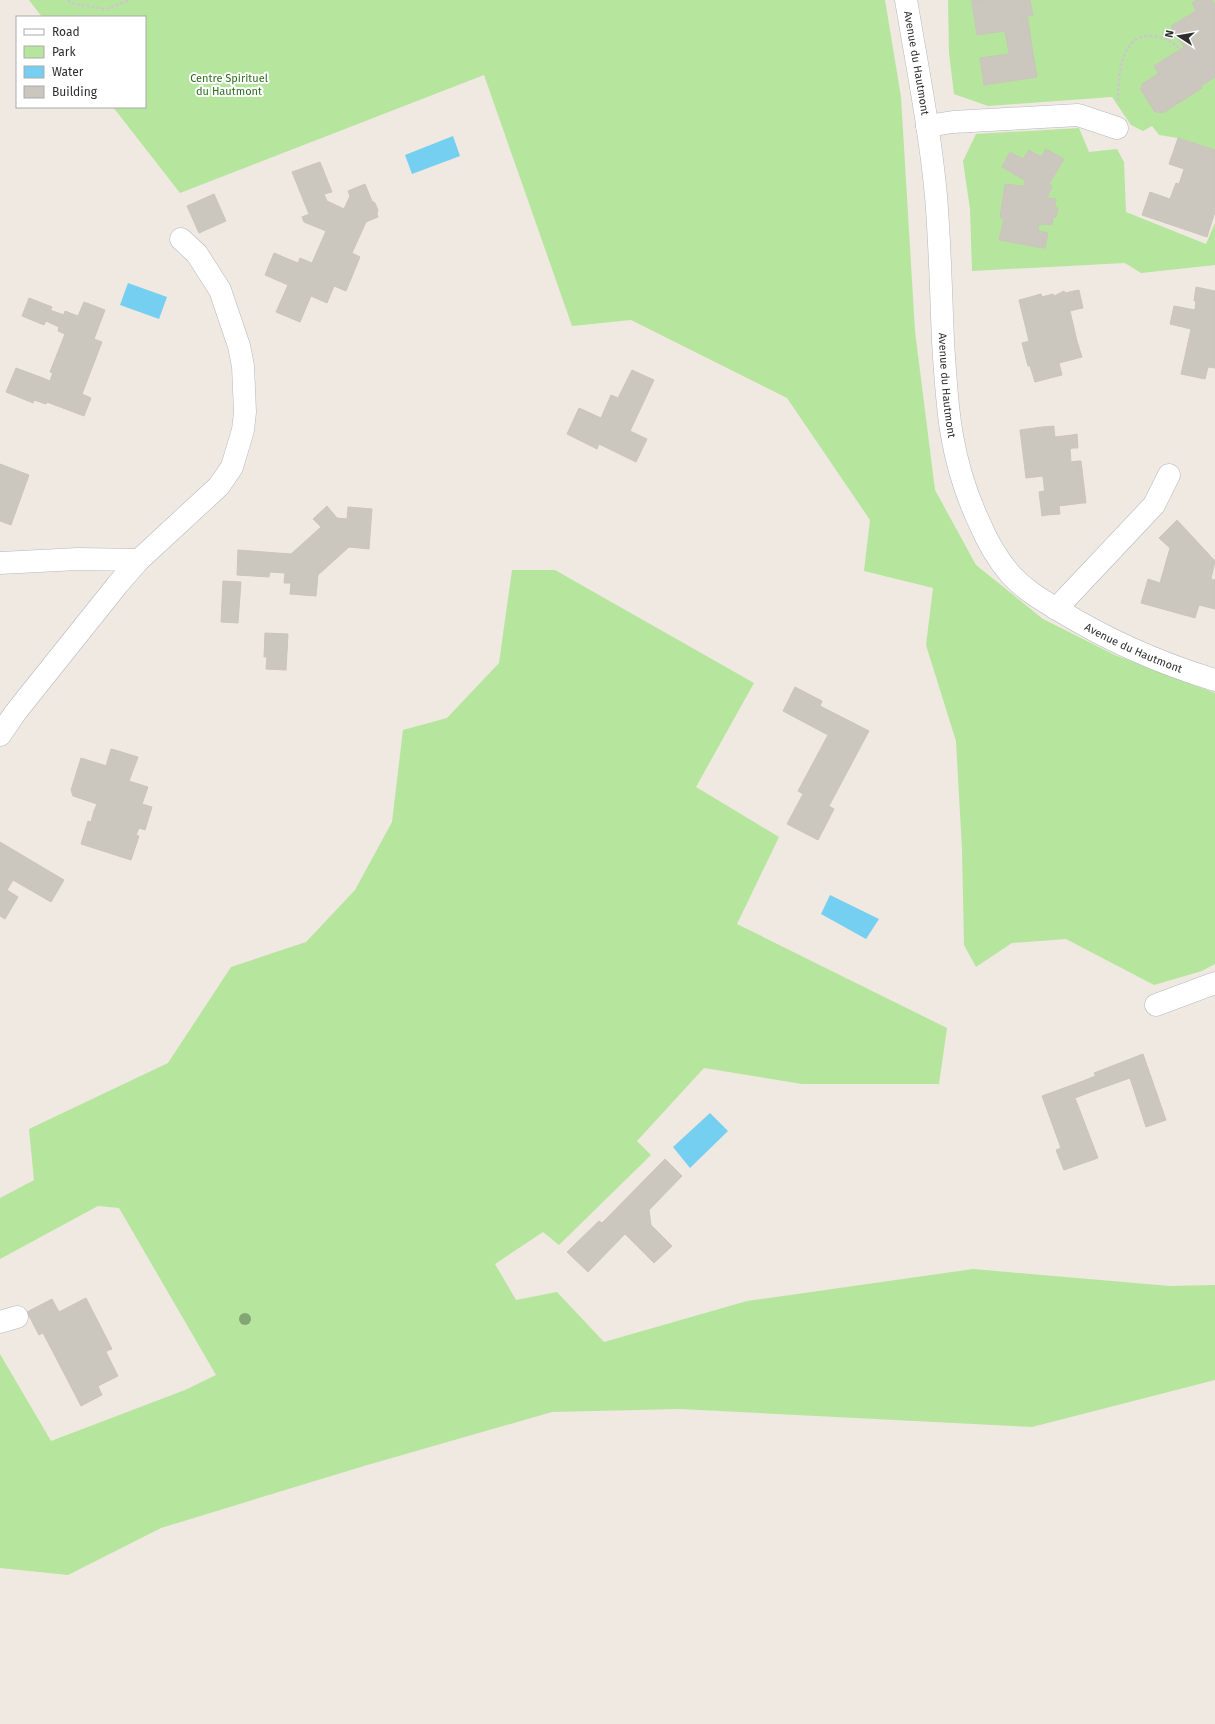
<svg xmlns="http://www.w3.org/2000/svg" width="1215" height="1724" font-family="'Fira Sans',sans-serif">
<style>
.green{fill:#b6e59e}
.water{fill:#75cff0}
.building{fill:#cbc7bf;stroke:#cbc5ba}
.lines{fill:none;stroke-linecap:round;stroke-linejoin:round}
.minor-casing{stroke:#b4b7c1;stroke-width:23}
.path{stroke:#c9c9c9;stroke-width:2.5;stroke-dasharray:3 2;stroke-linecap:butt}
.minor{stroke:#fff;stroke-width:22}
.tree{fill:#84a574}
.labels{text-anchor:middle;stroke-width:4;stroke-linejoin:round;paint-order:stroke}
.street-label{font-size:11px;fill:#2e2e2e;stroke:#fff}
.park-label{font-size:11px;fill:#2c6e1b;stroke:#fff}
</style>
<rect width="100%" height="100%" fill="#efe9e1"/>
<g class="green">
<path d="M29 0H885L901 97 915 331 935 490 976 565 1043 619 1115 655 1215 693V964L1202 971 1154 985 1066 939 1012 943 976 967 964 945 962 849 956 741 926 645 933 588 864 571 870 520 787 398 631 320 572 326 484 75 180 193 113 107H145V17H42Z"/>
<path d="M948 0H1215V150L1178 138 1159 135 1152 126 1143 131 1131 125 1112 97 988 106 954 94 949 53Z"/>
<path d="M1079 128 1089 152 1117 149 1124 162 1126 212 1206 244 1215 223V265L1141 273 1125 263 972 271 970 209 963 161 976 134Z"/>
<path d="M512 570H555L754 683 696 787 779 837 737 924 947 1028 939 1084H802L704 1068 637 1141 651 1155 559 1245 543 1232 495 1264 516 1300 557 1292 604 1342 747 1301 973 1269 1170 1286 1215 1285V1380L1032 1427 680 1409 552 1412 364 1466 161 1528 68 1575 0 1568V1354L51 1441 185 1390 216 1375 119 1208 98 1206 0 1259V1198L34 1180 29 1129 168 1063 231 967 306 942 355 890 392 822 403 730 447 718 499 663Z"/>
</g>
<g class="water">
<path d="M453 136 460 156 412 174 405 155Z"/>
<path d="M128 283 167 297 159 319 120 305Z"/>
<path d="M830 895 879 919 866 939 821 914Z"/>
<path d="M710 1113 728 1131 690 1168 673 1147Z"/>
</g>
<g class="building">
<path d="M972 0H990L972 3Z"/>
<path d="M990 0H1030L1033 15 1023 17 1024 22H1022L1023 28 1029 27 1030 32 1024 33 1025 42 1031 41 1037 77 984 85 980 58 1009 54 1005 31 977 35 972 3Z"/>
<path d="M1197 0H1212L1215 5V77L1201 86 1202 88 1180 102 1179 100 1176 101 1154 66 1184 47 1171 26 1196 11 1192 3Z"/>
<path d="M1027 16 1029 27 1023 28V17Z"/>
<path d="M1030 32 1031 41 1025 42 1024 33Z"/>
<path d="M1159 73 1176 101 1179 100 1180 102 1163 113 1155 112 1141 90 1142 84Z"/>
<path d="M1178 138 1203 146 1202 150 1215 155V199L1209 217 1213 218 1207 237 1142 215 1150 192 1170 199 1176 183 1179 184 1184 169 1169 164Z"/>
<path d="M1203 146 1215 150V155L1202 150Z"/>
<path d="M1046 149 1064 159 1049 184 1052 186 1047 198 1056 199 1052 225 1039 224 1038 231 1044 232 1043 248 999 240 1004 218H1000L1005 184 1023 186 1026 181 1002 167 1010 152 1023 159 1029 150 1041 157Z"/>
<path d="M320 162 332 192 324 194 327 201 344 209 350 196 348 191 365 184 372 201 375 203 378 210 377 214 378 217 366 222 352 253 360 257 346 291 334 286 327 303 311 296 300 322 276 312 288 285 265 275 274 253 298 263 300 258 312 263 326 231 304 222 302 217 309 214 292 172Z"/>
<path d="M214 194 226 221 199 233 187 206Z"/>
<path d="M1215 199V212L1213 218 1209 217Z"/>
<path d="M1054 207 1058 208 1056 217H1053Z"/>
<path d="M1044 232 1048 233 1045 248H1043V241Z"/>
<path d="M1196 287 1215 291V368L1208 367 1205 379 1181 374 1191 329 1170 324 1174 306 1195 310 1196 301H1194Z"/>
<path d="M1079 290 1083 308 1078 309 1074 291Z"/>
<path d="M1064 291 1065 293 1074 291 1078 309 1066 312 1074 341H1077L1082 357 1059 363 1062 375 1035 382 1030 366H1028L1022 343 1033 340 1023 299 1041 294 1042 297 1053 294 1054 296Z"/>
<path d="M29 298 52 307 44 325 22 316Z"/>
<path d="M1023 299 1033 340 1029 341 1019 300Z"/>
<path d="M84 302 105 310 94 339 102 342 82 394 91 398 84 416 47 402 48 400 36 396 33 403 6 392 16 368 43 378 41 383 52 387 57 374 50 372 65 334 58 331 59 327 65 311 78 316Z"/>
<path d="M50 310 64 315 59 327 46 321Z"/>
<path d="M1070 311 1077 341H1074L1066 312Z"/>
<path d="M632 370 654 380 630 431 647 439 636 462 599 444 597 449 567 434 579 408 601 418 611 395 618 398Z"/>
<path d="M53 372 57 374 52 387 41 383 43 378 50 381Z"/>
<path d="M36 396 48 400 46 404 34 400Z"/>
<path d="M1054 426V429L1042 430V427Z"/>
<path d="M1042 427V430L1054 429 1055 437 1072 435 1073 448 1070 449 1071 462 1078 461 1083 503 1059 506 1060 514 1047 515 1043 476 1026 478 1020 430Z"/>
<path d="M1077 434 1078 448H1073L1072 435Z"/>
<path d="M1078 461H1081L1086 503H1083Z"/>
<path d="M0 464 29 475 11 525 0 521Z"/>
<path d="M1044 491 1047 515 1042 516 1039 492Z"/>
<path d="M327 506 337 518 347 519 348 507 372 509 369 549 349 547 318 575 316 596 290 594 291 583H284L285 573 270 572 269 577 237 575 238 550 291 554 321 527 313 519Z"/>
<path d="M1177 520 1215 561 1211 579 1215 580V609L1199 605 1195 618 1141 603 1148 579 1160 583 1170 548 1159 538Z"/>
<path d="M223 581 241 582 238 623 221 622Z"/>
<path d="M265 633 288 634 286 670 266 669 267 657H264Z"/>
<path d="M795 687 822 701 820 706 869 731 829 806 834 809 818 840 787 824 803 794 798 791 828 735 783 711Z"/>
<path d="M111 749 115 750 110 767 106 766Z"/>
<path d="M115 750 138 757 129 781 148 787 142 804 152 807 145 830 139 828 136 835 139 836 131 860 81 844 88 821 91 822 94 811 101 813 103 806 73 796 71 790 81 758 110 767Z"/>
<path d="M97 804 103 806 101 813 94 811Z"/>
<path d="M0 842 64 880 51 902 13 880 7 890 18 897 5 919 0 916Z"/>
<path d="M1143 1054 1166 1120 1146 1127 1130 1078 1102 1088 1094 1073Z"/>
<path d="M1095 1076 1102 1088 1088 1093 1083 1081Z"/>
<path d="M1083 1081 1088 1093 1075 1098 1098 1158 1064 1170 1056 1150 1061 1148 1042 1096Z"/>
<path d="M665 1159 682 1176 649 1210 651 1225 672 1246 654 1263 625 1234 588 1272 567 1252 599 1221 602 1223Z"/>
<path d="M86 1298 112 1349 109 1350 104 1340 96 1337 89 1324 90 1313 82 1300Z"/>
<path d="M52 1299 59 1312 82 1300 90 1313 89 1324 96 1337 104 1340 109 1350 102 1354 114 1378 98 1386 102 1395 81 1406 54 1354 59 1352 48 1330 39 1335 27 1312Z"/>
<path d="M48 1330 59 1352 54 1354 43 1333Z"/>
<path d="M106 1352 118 1376 114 1378 102 1354Z"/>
</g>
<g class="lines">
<defs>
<g id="minor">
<path id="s1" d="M906 0C917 65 930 131 936 196 940 244 941 293 943 341 947 408 950 460 979 522 987 541 997 559 1011 575 1025 590 1040 599 1057 609 1107 640 1159 663 1215 680"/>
<path d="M927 126 953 122 1078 115 1117 128"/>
<path d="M0 563 78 559 139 560"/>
<path d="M1056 609 1154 505 1169 475"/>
<path d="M0 735 15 713 118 584 139 560 219 486 232 467 243 430 245 412 243 366 239 346 220 290 197 254 181 239"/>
<path d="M1156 1005 1215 983"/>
<path d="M0 1322 17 1317"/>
</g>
</defs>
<use href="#minor" class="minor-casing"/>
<g class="path">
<path d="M68 0 71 3 105 9 131 0"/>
<path d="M1118 101C1118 78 1120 35 1150 36 1163 36 1171 41 1180 49"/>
</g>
<use href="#minor" class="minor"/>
</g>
<circle class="tree" cx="245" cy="1319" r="6"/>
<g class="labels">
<g class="street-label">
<text dy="4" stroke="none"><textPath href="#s1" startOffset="64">Avenue du Hautmont</textPath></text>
<text dy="4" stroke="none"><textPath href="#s1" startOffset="388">Avenue du Hautmont</textPath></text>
<text dy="4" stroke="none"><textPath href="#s1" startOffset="735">Avenue du Hautmont</textPath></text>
</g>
<g class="park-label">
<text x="229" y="82">Centre Spirituel<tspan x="229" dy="13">du Hautmont</tspan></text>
</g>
</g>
<rect x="16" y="16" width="130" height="92" fill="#ffffff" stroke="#ababab"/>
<rect x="24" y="29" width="20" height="6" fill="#ffffff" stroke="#ababab"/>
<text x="52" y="36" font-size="12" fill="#2e2e2e">Road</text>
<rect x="24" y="46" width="20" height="12" fill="#b6e59e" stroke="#ababab"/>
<text x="52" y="56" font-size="12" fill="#2e2e2e">Park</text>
<rect x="24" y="66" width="20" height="12" fill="#75cff0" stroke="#ababab"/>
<text x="52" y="76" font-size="12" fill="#2e2e2e">Water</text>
<rect x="24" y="86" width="20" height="12" fill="#cbc7bf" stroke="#ababab"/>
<text x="52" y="96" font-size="12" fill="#2e2e2e">Building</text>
<g transform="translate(1179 36) rotate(282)" stroke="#ffffff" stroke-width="3" paint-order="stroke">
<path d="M0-3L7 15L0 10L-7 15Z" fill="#2e2e2e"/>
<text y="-6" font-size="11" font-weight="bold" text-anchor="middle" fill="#2e2e2e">N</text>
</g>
</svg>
